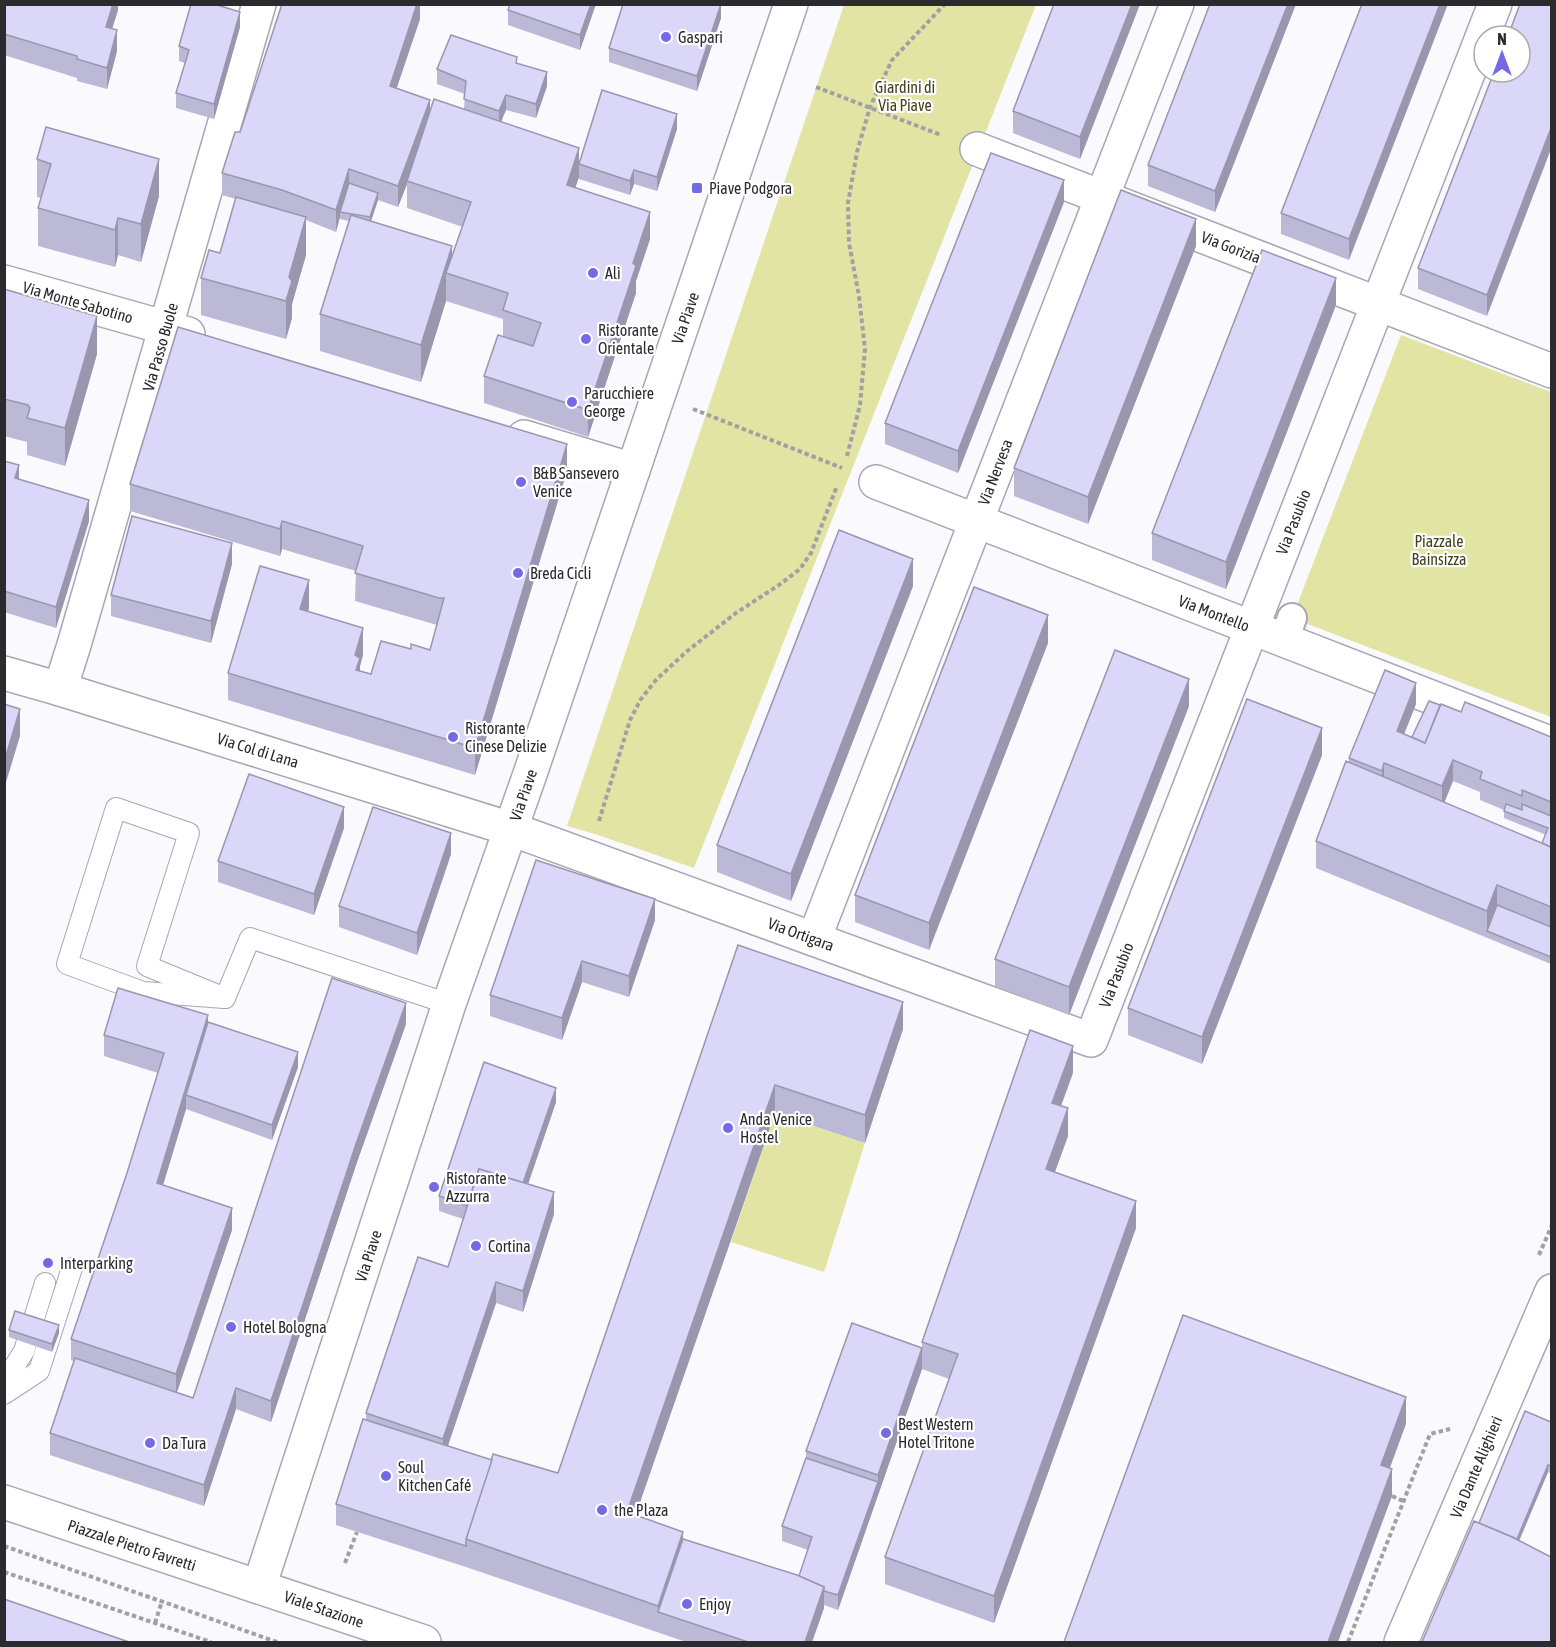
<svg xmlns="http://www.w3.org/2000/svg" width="1556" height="1647" font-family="'Asap Condensed',sans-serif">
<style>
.green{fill:#e1e4a2}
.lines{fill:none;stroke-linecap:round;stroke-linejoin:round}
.service-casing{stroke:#a9a6b3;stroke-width:22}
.pedestrian-casing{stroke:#a9a6b3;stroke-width:32}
.minor-casing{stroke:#a9a6b3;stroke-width:36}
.tertiary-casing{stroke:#a9a6b3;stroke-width:36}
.path{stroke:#a1a0a5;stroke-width:4;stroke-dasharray:4.5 3;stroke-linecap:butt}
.service{stroke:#fff;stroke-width:20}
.pedestrian{stroke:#fff;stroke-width:28}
.minor{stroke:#fff;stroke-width:33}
.tertiary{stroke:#fff;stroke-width:33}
.wall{fill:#bbb9d6;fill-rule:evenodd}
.shaded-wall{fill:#9996ae}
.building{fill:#dad7f9;stroke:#9996ae;stroke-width:1.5}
.poi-dot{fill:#736ae5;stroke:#fff;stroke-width:2}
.labels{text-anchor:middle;stroke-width:4.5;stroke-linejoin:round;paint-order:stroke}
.poi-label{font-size:16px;fill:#2b2a2f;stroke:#fff;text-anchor:start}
.park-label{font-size:16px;fill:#42431b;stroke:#fff}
.street-label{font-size:16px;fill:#2b2a2f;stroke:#fff}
</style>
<rect width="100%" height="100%" fill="#faf9fe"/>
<g class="green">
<path d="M844 5H1036L694 868 595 834 567 826Z"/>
<path d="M1401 335 1551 392V717L1292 618Z"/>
<path d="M775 1113 865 1143 824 1272 731 1242Z"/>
</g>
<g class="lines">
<defs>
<g id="service">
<path d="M116 808 189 833 147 966 225 998 143 992 67 964Z"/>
<path d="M225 998 250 938 449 1004"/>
<path d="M4 1383 24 1351 45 1283"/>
<path d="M4 1394 39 1371 72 1268"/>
</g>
<path id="pedestrian" d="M1284 640 1292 618"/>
<g id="minor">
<path d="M977 149 1552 371"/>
<path d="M4 282 188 334"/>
<path d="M524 437 633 470"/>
<path d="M876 482 1552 744"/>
<path d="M4 673 60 689 511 829 1091 1040 1495 4"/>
<path d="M60 689 74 645 259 4"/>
<path d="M814 939 1177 4"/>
<path d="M1401 1642 1552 1291"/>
</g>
<g id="tertiary">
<path d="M4 1502 424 1642"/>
<path d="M259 1587 449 1004 530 774 791 4"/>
</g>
</defs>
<use href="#service" class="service-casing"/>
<use href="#pedestrian" class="pedestrian-casing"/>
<use href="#minor" class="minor-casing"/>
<use href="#tertiary" class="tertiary-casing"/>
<g class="path">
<path d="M816 87 941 135"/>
<path d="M693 409 842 468"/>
<path d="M847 456 860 405 865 349 859 296 849 243 848 203 857 152 870 107 892 60 945 4"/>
<path d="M599 821 630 720 641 699 656 680 686 652 736 613 779 585 800 569 811 553 837 486"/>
<path d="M1539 1255 1552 1225"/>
<path d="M1392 1496 1403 1501"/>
<path d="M4 1546 277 1642"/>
<path d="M345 1563 357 1532"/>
<path d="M4 1572 211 1642"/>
<path d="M155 1623 162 1601"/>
<path d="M1348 1642 1430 1434 1450 1429"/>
</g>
<use href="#service" class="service"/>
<use href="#pedestrian" class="pedestrian"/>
<use href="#minor" class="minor"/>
<use href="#tertiary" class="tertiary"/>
</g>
<g class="wall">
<path d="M4 4H118V10L112 29 117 51 107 89 77 81V78L4 55Z"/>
<path d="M420 4V19L396 89 430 111 464 109 465 94 437 84V69L517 64 547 86 536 118 506 110 501 122 579 163 677 129 657 191 634 184 630 195 579 179V177L575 187 650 239 636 281V293L588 437 484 403V376L503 337V319L446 301 421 382 320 351V314L349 221 340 219V217L336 232 306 220V255L292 304V318L286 339 201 315V278L220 253 236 199 222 195V173ZM407 184V208L463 227 452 258 371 221 378 200 398 207Z"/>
<path d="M596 4 580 50 508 25V10Z"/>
<path d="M1140 4 1080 159 1013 133V111Z"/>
<path d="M1296 4 1215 212 1148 186V165Z"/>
<path d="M1362 4 1349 260 1281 234V213Z"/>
<path d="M721 18 697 91 609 62V48Z"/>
<path d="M240 27 214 119 176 108V93L185 63 179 61V46Z"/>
<path d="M1494 72 1487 316 1418 289V268Z"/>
<path d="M37 159 159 196 141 262 118 255 115 267 38 246V208L41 198 37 197Z"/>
<path d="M1064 202 958 473 885 444V423Z"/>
<path d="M1196 246 1088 524 1014 496V468Z"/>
<path d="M4 289 97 354 65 466 27 455V442L4 436Z"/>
<path d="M1336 305 1226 589 1152 560V533Z"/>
<path d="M4 461 19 479 89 521 56 628 4 612Z"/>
<path d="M567 471 475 775 228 700V673L309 608 308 611 363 655 360 666V671L371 674 411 649 430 650 437 625 355 601 356 571 282 549 280 556 130 511V484Z"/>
<path d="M232 564 211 643 111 616V595Z"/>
<path d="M913 586 791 901 717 872V845Z"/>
<path d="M1048 643 929 950 855 922V895Z"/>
<path d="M1416 704 1404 734 1412 737 1440 705 1551 737V964L1316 868V841L1349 763V758ZM1453 781 1480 792V800L1504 810V818L1546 835 1542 843 1444 803Z"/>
<path d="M1189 706 1069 1015 995 986V959Z"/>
<path d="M1322 755 1202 1064 1128 1035V1008Z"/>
<path d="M344 828 314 915 218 882V861Z"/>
<path d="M451 854 417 955 339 927V906Z"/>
<path d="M655 920 629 997 582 982 562 1040 490 1016V995Z"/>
<path d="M738 945 903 1029 865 1143 775 1113 635 1515 683 1539 799 1576 808 1550 782 1541V1526L806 1458V1451L922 1348V1342L1073 1073 1061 1106 1068 1136 1055 1172 1136 1228 994 1623 885 1584V1557L949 1379 922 1369 838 1610 824 1605V1608L812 1642H686L466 1567 336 1525V1504L366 1420V1413L448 1267 463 1219 439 1211V1196L556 1102 528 1185 554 1214 523 1312 496 1303 448 1446 492 1460 558 1473Z"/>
<path d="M208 1022 298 1067 272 1140 186 1109 163 1185 232 1230 177 1392 193 1398 406 1024 356 1165 271 1422 236 1409 204 1506 50 1455V1433L74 1361 71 1360V1339L127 1173 158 1073 104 1056V1035Z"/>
<path d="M9 1330 59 1333 52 1352 9 1337Z"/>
<path d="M1551 1422V1474L1548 1472 1519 1540 1479 1523Z"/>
</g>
<g class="shaded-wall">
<path d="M113 4H118V10L106 48V27Z"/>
<path d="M417 4H420V19L390 108V86Z"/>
<path d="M591 4H596L580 50V35Z"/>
<path d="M721 4V18L697 91V76Z"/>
<path d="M1132 4H1140L1080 159V137Z"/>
<path d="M1288 4H1296L1215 212V191Z"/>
<path d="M1440 4H1448L1349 260V239Z"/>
<path d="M240 12V27L214 119V104Z"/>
<path d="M117 30V51L107 89V68Z"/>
<path d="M547 72V86L536 118V104Z"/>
<path d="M506 95V110L499 126V111Z"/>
<path d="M430 100V122L407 181V184L398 207V186Z"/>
<path d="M677 114V129L657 191V177Z"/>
<path d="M1551 128V149L1487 316V295Z"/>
<path d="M579 148V177L567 212V185Z"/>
<path d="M159 159V196L141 262V224Z"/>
<path d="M349 169V191L340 212V217L336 232V210Z"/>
<path d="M634 170V184L630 195V181Z"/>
<path d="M1064 180V202L958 473V451Z"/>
<path d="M378 193V200L370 224V217Z"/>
<path d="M650 212V239L636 281V293L588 437V410L633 263Z"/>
<path d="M306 217V255L292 304V318L286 339V301L289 277Z"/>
<path d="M118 218V255L115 267V230Z"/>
<path d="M1196 219V246L1088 524V497Z"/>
<path d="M452 246V275L446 273V301L421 382V345Z"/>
<path d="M1336 278V305L1226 589V562Z"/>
<path d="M97 316V354L65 466V428Z"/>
<path d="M567 444V471L475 775V748Z"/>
<path d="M19 465V487L15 478Z"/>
<path d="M89 500V521L56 628V607Z"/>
<path d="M282 521V549L280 556V529Z"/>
<path d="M232 543V564L211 643V621Z"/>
<path d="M913 559V586L791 901V874Z"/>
<path d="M309 580V608L300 636V609Z"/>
<path d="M1048 615V643L929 950V923Z"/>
<path d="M363 628V655L360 666V685L356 698 355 655Z"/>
<path d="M1189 679V706L1069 1015V987Z"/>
<path d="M1416 683V704L1397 752V731Z"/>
<path d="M20 709V736L4 789V762Z"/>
<path d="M1322 728V755L1202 1064V1037Z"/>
<path d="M1453 760V781L1442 808V786Z"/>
<path d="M1384 763V785L1382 792V771Z"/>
<path d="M344 807V828L314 915V894Z"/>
<path d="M451 833V854L417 955V933Z"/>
<path d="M1497 885V913L1487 931V911Z"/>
<path d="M655 899V920L629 997V976Z"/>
<path d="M582 961V982L562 1040V1018Z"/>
<path d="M903 1002V1029L865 1143V1115Z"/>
<path d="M406 1003V1024L356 1165 271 1422V1401L356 1144Z"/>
<path d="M208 1015V1036L186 1095V1109L157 1205V1183Z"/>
<path d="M1073 1046V1073L1052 1130V1103Z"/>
<path d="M298 1052V1067L272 1140V1125Z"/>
<path d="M775 1085V1113L627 1540V1512Z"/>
<path d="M556 1088V1102L521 1204V1189Z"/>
<path d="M1068 1108V1136L1046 1196V1169Z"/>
<path d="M554 1192V1214L523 1312V1291Z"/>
<path d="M1136 1201V1228L994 1623V1596Z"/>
<path d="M232 1208V1230L176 1395V1374Z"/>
<path d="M496 1282V1303L443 1460V1439Z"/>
<path d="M59 1325V1333L52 1352V1344Z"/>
<path d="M922 1348V1369L838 1610V1595L878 1482V1475Z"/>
<path d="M236 1388V1409L204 1506V1485Z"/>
<path d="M1406 1397V1424L1381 1492V1465Z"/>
<path d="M1548 1465V1472L1512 1558V1550Z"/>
<path d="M1392 1469V1496L1338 1642H1328Z"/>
<path d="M683 1532V1560L658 1612V1606Z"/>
<path d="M824 1587V1608L812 1642H805Z"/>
</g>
<g class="building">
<path d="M4 4H113L106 27 117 30 107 68 77 59V56L4 34Z"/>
<path d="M191 4H214L240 12 214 104 176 93 189 50 179 46Z"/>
<path d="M282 4H417L390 86 430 100 398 186 349 169 336 210 282 190 222 173 235 132H240Z"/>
<path d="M510 4H591L580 35 508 10Z"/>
<path d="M623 4H721L697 76 609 48Z"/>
<path d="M1054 4H1132L1080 137 1013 111Z"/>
<path d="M1210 4H1288L1215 191 1148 165Z"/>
<path d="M1362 4H1440L1349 239 1281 213Z"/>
<path d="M1520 4 1551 5V128L1487 295 1418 268 1494 72H1520V36H1508Z"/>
<path d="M451 35 517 57 516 63 547 72 536 104 506 95 499 111 464 99 466 81 437 69Z"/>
<path d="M602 90 677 114 657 177 634 170 630 181 579 164Z"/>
<path d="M434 99 579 148 567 185 650 212 633 263 636 266 588 410 484 376 498 335 533 346 541 323 503 310 508 293 446 273 471 202 407 181Z"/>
<path d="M46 127 159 159 141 224 118 218 115 230 38 208 51 164 37 159Z"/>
<path d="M991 153 1064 180 958 451 885 423Z"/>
<path d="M349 183 378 193 370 217 340 212Z"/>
<path d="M1121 190 1196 219 1088 497 1014 468Z"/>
<path d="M236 197 306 217 289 277 292 281 286 301 201 278 209 250 220 253Z"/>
<path d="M351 215 452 246 421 345 320 314Z"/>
<path d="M1262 250 1336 278 1226 562 1152 533Z"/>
<path d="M4 289 97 316 65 428 27 418 30 408 28 405 4 399Z"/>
<path d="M178 327 567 444 475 748 228 673 260 566 309 580 300 609 363 628 355 655 360 658 356 670 371 674 381 641 411 649V644L430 650 444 598H439L355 573 363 546 282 521 280 529 130 484Z"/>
<path d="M4 461 19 465 15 478 89 500 56 607 4 591Z"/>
<path d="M132 516 232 543 211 621 111 595Z"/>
<path d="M839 530 913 559 791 874 717 845Z"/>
<path d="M974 587 1048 615 929 923 855 895Z"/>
<path d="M1115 650 1189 679 1069 987 995 959Z"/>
<path d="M1385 670 1416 683 1397 731 1425 743 1441 704 1461 712 1465 702 1551 737V802L1522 790V796L1480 779 1482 772 1453 760 1442 786 1384 763 1382 771 1349 758Z"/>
<path d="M1247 699 1322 728 1202 1037 1128 1008Z"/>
<path d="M1429 701 1440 705 1425 743 1412 737Z"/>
<path d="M4 704 20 709 4 762Z"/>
<path d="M1346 761 1551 847V907L1497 885 1487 911 1316 841Z"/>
<path d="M249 774 344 807 314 894 218 861Z"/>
<path d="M1506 804 1522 810V804L1551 816V847L1542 843 1548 828 1504 811Z"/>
<path d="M373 807 451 833 417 933 339 906Z"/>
<path d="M536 860 655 899 629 976 582 961 562 1018 490 995Z"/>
<path d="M1497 905 1551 927V957L1487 931Z"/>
<path d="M738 945 903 1002 865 1115 775 1085 627 1512 683 1532 658 1606 466 1539 493 1454 558 1473Z"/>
<path d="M332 978 406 1003 356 1144 271 1401 236 1388 204 1485 50 1433 75 1358 193 1398Z"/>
<path d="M118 988 208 1015 157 1183 232 1208 176 1374 71 1339 127 1173 164 1053 104 1035Z"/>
<path d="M208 1022 298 1052 272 1125 186 1095Z"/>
<path d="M1030 1030 1073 1046 1052 1103 1068 1108 1046 1169 1136 1201 994 1596 885 1557 958 1354 922 1342Z"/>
<path d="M484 1062 556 1088 523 1183 479 1169 467 1206 439 1196Z"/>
<path d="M479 1169 554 1192 523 1291 496 1282 443 1439 366 1413 418 1257 448 1267Z"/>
<path d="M15 1311 59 1325 52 1344 9 1330Z"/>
<path d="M1183 1315 1406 1397 1381 1465 1392 1469 1328 1642H1064Z"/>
<path d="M852 1323 922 1348 878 1475 806 1451Z"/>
<path d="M1525 1411 1551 1422V1466L1548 1465 1517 1539 1479 1523Z"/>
<path d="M363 1419 492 1460 466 1539V1546L336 1504Z"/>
<path d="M806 1458 878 1482 838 1595 824 1591V1587L799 1576 812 1537 782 1526Z"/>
<path d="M1474 1521 1512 1537 1551 1557V1642H1422Z"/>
<path d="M683 1539 797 1575 824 1587 805 1642H748L658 1612Z"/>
<path d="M4 1599 129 1642H4Z"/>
</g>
<g class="poi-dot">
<circle cx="666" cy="37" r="6"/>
<rect x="691" y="182" width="12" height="12" rx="3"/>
<circle cx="593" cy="273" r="6"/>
<circle cx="586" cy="339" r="6"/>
<circle cx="572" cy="402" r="6"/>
<circle cx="521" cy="482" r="6"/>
<circle cx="518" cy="573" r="6"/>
<circle cx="453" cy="737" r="6"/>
<circle cx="728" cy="1128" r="6"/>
<circle cx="434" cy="1187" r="6"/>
<circle cx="476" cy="1246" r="6"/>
<circle cx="48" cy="1263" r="6"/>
<circle cx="231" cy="1327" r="6"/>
<circle cx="886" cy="1433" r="6"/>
<circle cx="150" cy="1443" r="6"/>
<circle cx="386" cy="1476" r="6"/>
<circle cx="602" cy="1510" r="6"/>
<circle cx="687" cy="1604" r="6"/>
</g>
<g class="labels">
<g class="poi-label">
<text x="678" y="43">Gaspari</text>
<text x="709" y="194">Piave Podgora</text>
<text x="605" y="279">Alì</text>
<text x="598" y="336">Ristorante<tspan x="598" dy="18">Orientale</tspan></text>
<text x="584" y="399">Parucchiere<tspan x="584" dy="18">George</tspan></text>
<text x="533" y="479">B&amp;B Sansevero<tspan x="533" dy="18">Venice</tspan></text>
<text x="530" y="579">Breda Cicli</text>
<text x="465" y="734">Ristorante<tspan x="465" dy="18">Cinese Delizie</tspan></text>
<text x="740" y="1125">Anda Venice<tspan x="740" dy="18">Hostel</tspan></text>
<text x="446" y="1184">Ristorante<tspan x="446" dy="18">Azzurra</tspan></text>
<text x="488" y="1252">Cortina</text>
<text x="60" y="1269">Interparking</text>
<text x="243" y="1333">Hotel Bologna</text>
<text x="898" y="1430">Best Western<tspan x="898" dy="18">Hotel Tritone</tspan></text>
<text x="162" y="1449">Da Tura</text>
<text x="398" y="1473">Soul<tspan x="398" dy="18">Kitchen Café</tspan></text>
<text x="614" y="1516">the Plaza</text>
<text x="699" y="1610">Enjoy</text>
</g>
<g class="park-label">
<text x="905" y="93">Giardini di<tspan x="905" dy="18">Via Piave</tspan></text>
<text x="1439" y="547">Piazzale<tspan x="1439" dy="18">Bainsizza</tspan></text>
</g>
<g class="street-label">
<text transform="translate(1231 247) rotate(21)" y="6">Via Gorizia</text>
<text transform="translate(78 302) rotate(16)" y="6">Via Monte Sabotino</text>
<text transform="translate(685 318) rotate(-71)" y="6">Via Piave</text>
<text transform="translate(160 347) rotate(-74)" y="6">Via Passo Buole</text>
<text transform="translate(995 472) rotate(-69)" y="6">Via Nervesa</text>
<text transform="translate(1293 522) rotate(-69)" y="6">Via Pasubio</text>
<text transform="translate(1214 613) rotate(21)" y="6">Via Montello</text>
<text transform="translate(258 750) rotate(17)" y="6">Via Col di Lana</text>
<text transform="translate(523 795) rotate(-71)" y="6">Via Piave</text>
<text transform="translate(801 934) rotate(20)" y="6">Via Ortigara</text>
<text transform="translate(1116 975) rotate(-69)" y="6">Via Pasubio</text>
<text transform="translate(368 1256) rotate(-72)" y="6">Via Piave</text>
<text transform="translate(1476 1467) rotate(-67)" y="6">Via Dante Alighieri</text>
<text transform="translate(132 1545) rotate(18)" y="6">Piazzale Pietro Favretti</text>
<text transform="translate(324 1609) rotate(19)" y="6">Viale Stazione</text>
</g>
</g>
<rect width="1556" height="1647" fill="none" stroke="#2b2a2f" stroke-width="12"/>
<g transform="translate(1502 54)"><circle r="28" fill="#ffffff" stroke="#aaaaac" stroke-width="1.5"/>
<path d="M0-4.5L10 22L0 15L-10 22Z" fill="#736ae5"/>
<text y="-9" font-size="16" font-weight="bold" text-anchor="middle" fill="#2b2a2f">N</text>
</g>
</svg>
